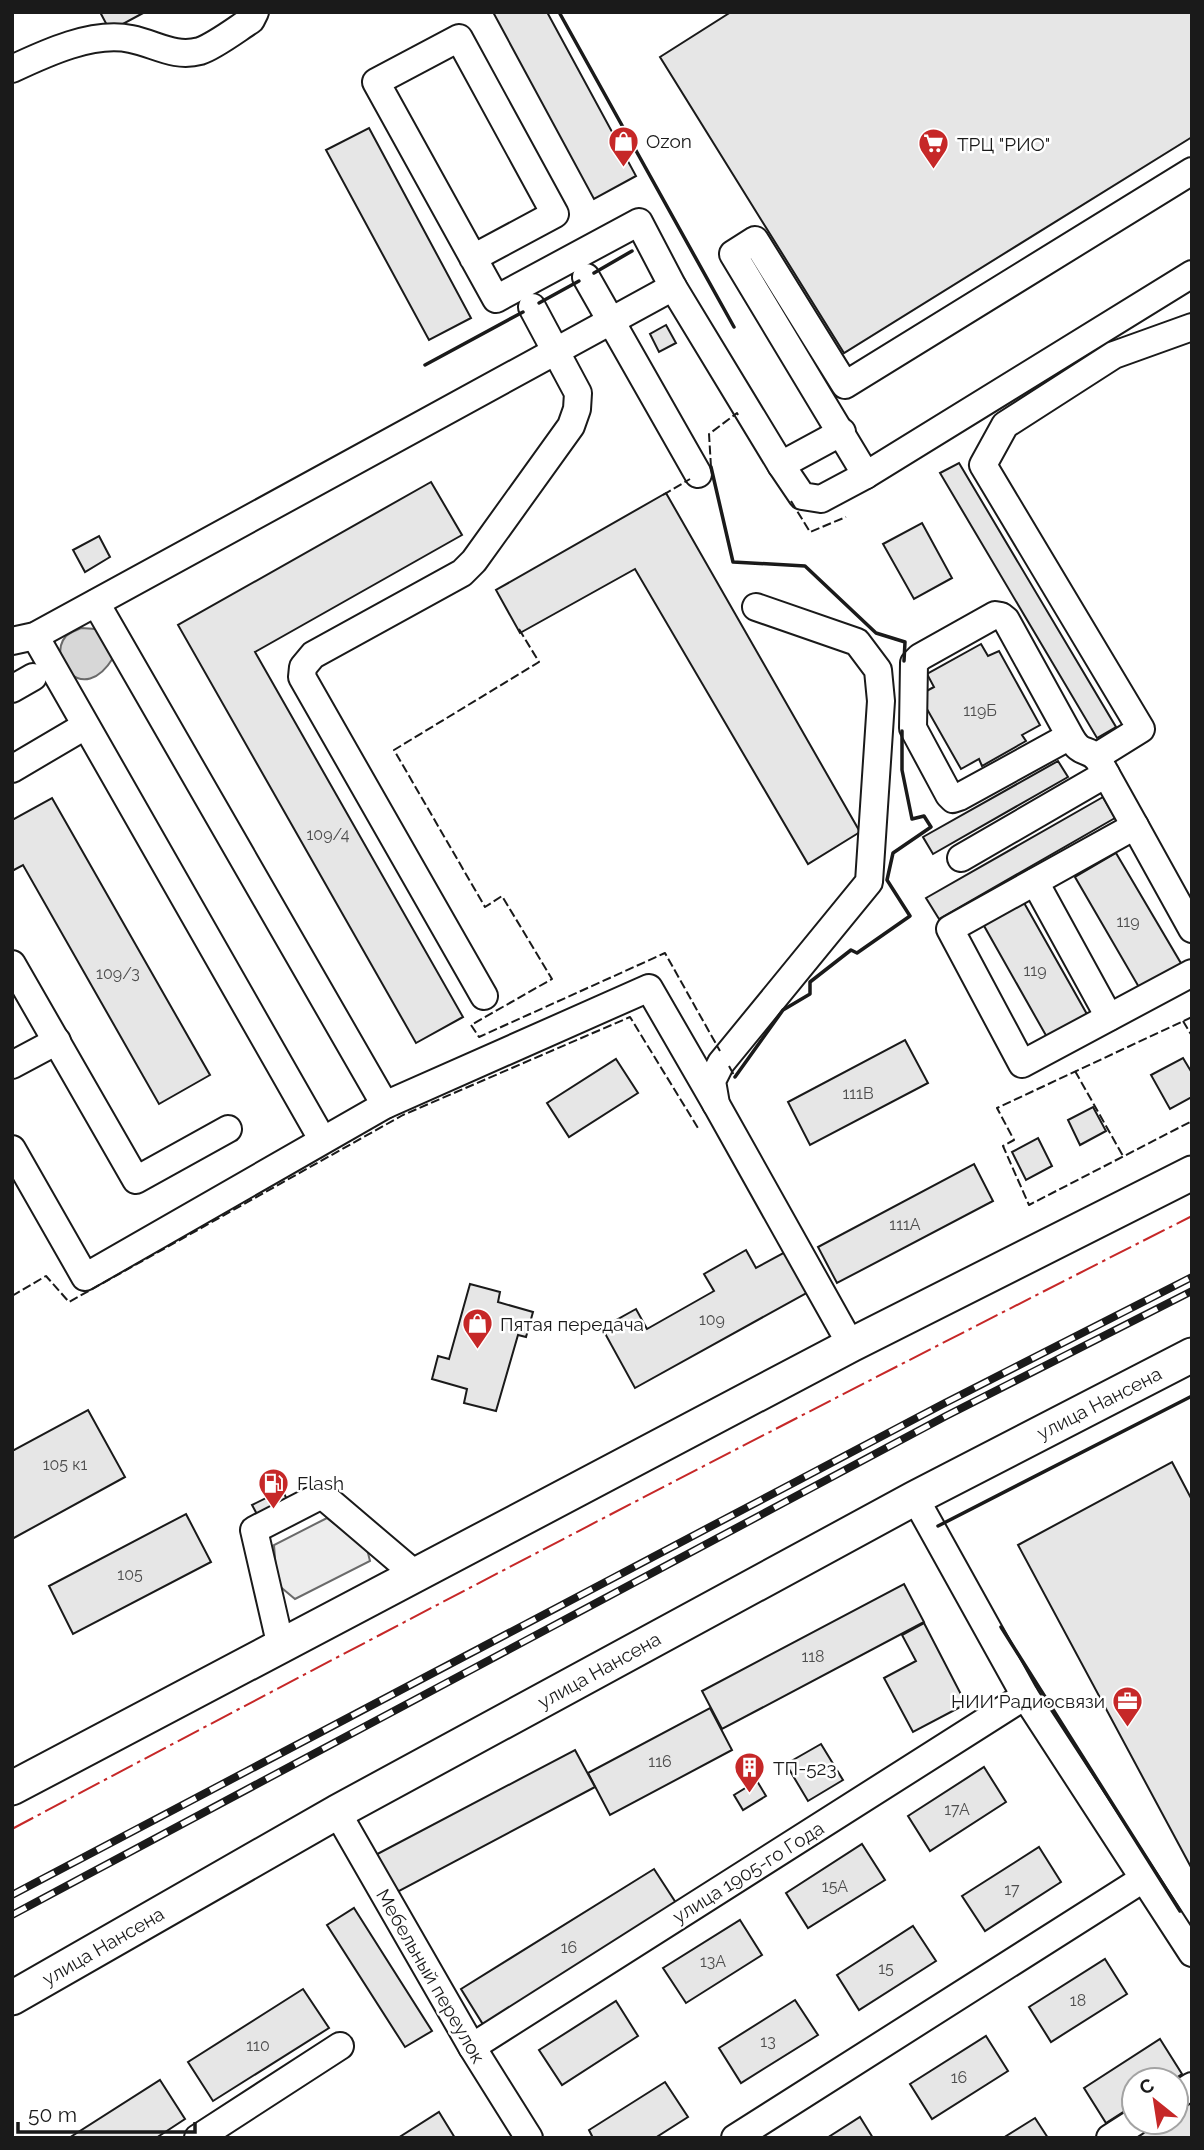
<svg xmlns="http://www.w3.org/2000/svg" width="1204" height="2150" font-family="Raleway,sans-serif">
<style>
.green{fill:#ededed;stroke:#6a6a6a;stroke-width:2}
.water{fill:#d7d7d7;stroke:#6a6a6a;stroke-width:2}
.building{fill:#e6e6e6;stroke:#1a1a1a;stroke-width:2}
.lines{fill:none;stroke-linecap:round;stroke-linejoin:round}
.minor-casing{stroke:#1a1a1a;stroke-width:30}
.major-casing{stroke:#1a1a1a;stroke-width:37}
.minor{stroke:#fff;stroke-width:26}
.major{stroke:#fff;stroke-width:33}
.rail-casing{stroke:#1a1a1a;stroke-width:8}
.rail{stroke:#fff;stroke-width:5;stroke-dasharray:16;stroke-linecap:butt}
.fence{stroke:#1a1a1a;stroke-width:2;stroke-dasharray:9 3.5;stroke-linecap:butt}
.wall{stroke:#1a1a1a;stroke-width:3.5}
.power{stroke:#c62828;stroke-width:2;stroke-dasharray:24 5 3.5 5;stroke-linecap:butt}
.labels{text-anchor:middle;stroke-width:5;stroke-linejoin:round;paint-order:stroke}
.number-label{font-size:16px;fill:#4d4d4d}
.poi-label{font-size:19px;fill:#1a1a1a;stroke:#fff;text-anchor:start}
.street-label{font-size:19px;fill:#1a1a1a;stroke:#fff}
</style>
<rect width="100%" height="100%" fill="#fff"/>
<path class="green" d="M327 1518 367 1549 370 1561 295 1599 277 1584 274 1545Z"/>
<path class="water" d="M81 628 96 629 113 658C83 707 46 659 66 636 69 633 77 630 81 628Z"/>
<g class="building">
<path d="M100 12H145L110 31Z"/>
<path d="M493 12H547L636 176 594 199Z"/>
<path d="M731 12H1192V137L844 353 660 57Z"/>
<path d="M369 128 471 318 429 340 326 150Z"/>
<path d="M666 325 676 343 659 352 650 334Z"/>
<path d="M959 463 1116 727 1097 738 940 473Z"/>
<path d="M431 482 462 535 255 652 463 1017 416 1043 178 625Z"/>
<path d="M666 493 860 832 808 864 635 569 520 633 496 590Z"/>
<path d="M922 523 952 578 914 599 883 544Z"/>
<path d="M99 536 110 557 85 572 73 550Z"/>
<path d="M981 644 988 656 999 651 1040 725 1022 735 1026 741 982 766 979 759 961 769 919 695 934 687 927 674Z"/>
<path d="M1058 761 1068 777 933 854 923 837Z"/>
<path d="M1103 797 1115 818 939 919 926 898Z"/>
<path d="M52 798 210 1075 159 1104 23 865 12 871V820Z"/>
<path d="M1116 853 1182 965 1140 989 1075 877Z"/>
<path d="M1023 901 1088 1016 1048 1039 983 924Z"/>
<path d="M905 1040 928 1083 810 1145 788 1102Z"/>
<path d="M1183 1058 1192 1073V1097L1170 1109 1151 1075Z"/>
<path d="M616 1059 638 1093 569 1137 547 1103Z"/>
<path d="M1093 1107 1106 1131 1080 1145 1068 1120Z"/>
<path d="M1038 1138 1052 1166 1026 1180 1012 1152Z"/>
<path d="M974 1164 993 1201 837 1283 818 1247Z"/>
<path d="M746 1250 756 1268 787 1251 810 1291 635 1388 602 1328 636 1309 647 1329 714 1291 704 1274Z"/>
<path d="M470 1284 500 1292 498 1302 533 1312 526 1337 518 1335 496 1411 464 1403 467 1389 432 1379 438 1356 449 1359Z"/>
<path d="M88 1410 125 1477 12 1539V1451Z"/>
<path d="M1172 1462 1192 1500V1869L1018 1545Z"/>
<path d="M282 1490 295 1514 265 1529 252 1505Z"/>
<path d="M186 1514 211 1562 73 1634 49 1586Z"/>
<path d="M904 1584 924 1622 722 1729 702 1691Z"/>
<path d="M924 1623 966 1704 913 1732 884 1678 916 1661 902 1635Z"/>
<path d="M710 1708 732 1750 610 1815 588 1773Z"/>
<path d="M821 1744 843 1780 808 1801 786 1764Z"/>
<path d="M575 1750 595 1787 386 1898 366 1860Z"/>
<path d="M984 1767 1006 1802 930 1851 908 1816Z"/>
<path d="M757 1781 766 1796 743 1810 734 1795Z"/>
<path d="M862 1844 885 1880 808 1928 786 1893Z"/>
<path d="M1039 1847 1061 1882 985 1931 962 1896Z"/>
<path d="M654 1869 678 1906 484 2026 461 1989Z"/>
<path d="M354 1908 432 2031 405 2047 327 1925Z"/>
<path d="M740 1920 762 1955 686 2003 663 1968Z"/>
<path d="M913 1926 936 1961 859 2010 837 1975Z"/>
<path d="M1105 1959 1127 1994 1051 2042 1029 2007Z"/>
<path d="M303 1989 329 2028 213 2101 188 2062Z"/>
<path d="M795 2000 818 2035 741 2083 719 2048Z"/>
<path d="M616 2001 638 2036 562 2085 539 2050Z"/>
<path d="M986 2036 1008 2071 932 2119 910 2084Z"/>
<path d="M1160 2039 1182 2074 1173 2080H1134V2105L1106 2123 1084 2088Z"/>
<path d="M160 2080 185 2119 156 2138H69Z"/>
<path d="M665 2082 688 2117 655 2138H593L589 2130Z"/>
<path d="M1192 2102V2138H1134L1159 2122H1176V2111Z"/>
<path d="M439 2112 455 2138H398Z"/>
<path d="M860 2117 873 2138H827Z"/>
<path d="M1035 2118 1048 2138H1003Z"/>
</g>
<g class="lines">
<defs>
<g id="minor">
<path d="M12 69C46 53 93 31 131 39 156 44 174 58 200 51 215 46 237 29 251 20L255 12"/>
<path d="M1192 171 845 385 755 240 733 254 866 475 1192 274"/>
<path d="M473 258 555 214 459 38 376 82 496 299 639 222 673 287"/>
<path d="M586 277 698 474"/>
<path d="M781 465 802 496 821 499 866 475"/>
<path d="M96 603 385 1105"/>
<path d="M756 607 857 642 878 670 881 701 869 882 721 1063 712 1081 716 1104 851 1345"/>
<path d="M35 636 322 1139"/>
<path d="M12 641 35 636 673 287 781 465 842 432"/>
<path d="M12 689 33 677"/>
<path d="M1096 757 1141 729 983 465 1005 425 1114 355 1192 327"/>
<path d="M12 769 85 726"/>
<path d="M1106 774 1135 826"/>
<path d="M961 858 1106 774C1103 769 1100 762 1097 758 1086 747 1081 756 1070 736L1006 620 1001 616 995 615 920 657 914 663 913 728 949 795 953 799 959 797 1070 736"/>
<path d="M1035 882 1109 1017"/>
<path d="M1192 929 1135 826 950 929 1022 1064 1192 973"/>
<path d="M12 964 136 1180 228 1129"/>
<path d="M484 996 302 677 303 667 313 655 462 573 474 561 571 426 577 409 578 393 532 307"/>
<path d="M12 1065 57 1041"/>
<path d="M12 1149 85 1277 385 1105 649 988 716 1104"/>
<path d="M915 1498 1025 1696 1192 1953"/>
<path d="M281 1647 254 1530 322 1495 416 1575"/>
<path d="M337 1812 472 2047 529 2138"/>
<path d="M472 2047 1025 1696"/>
<path d="M1176 2096 1192 2086"/>
<path d="M198 2138 340 2046"/>
<path d="M735 2138 1143 1879"/>
<path d="M1110 2138 1135 2122"/>
</g>
<g id="major">
<path d="M12 1788 851 1345 1192 1173"/>
<path d="M12 1998 337 1812 915 1498 1192 1355"/>
</g>
</defs>
<use href="#minor" class="minor-casing"/>
<use href="#major" class="major-casing"/>
<use href="#minor" class="minor"/>
<use href="#major" class="major"/>
<defs>
<g id="rail">
<path d="M12 1895 943 1404 1192 1277"/>
<path d="M12 1915 946 1416 1192 1291"/>
</g>
</defs>
<use href="#rail" class="rail-casing"/>
<use href="#rail" class="rail"/>
<g class="fence">
<path d="M711 467 709 434 737 413 738 415"/>
<path d="M663 495 690 479"/>
<path d="M791 501 810 532 846 517"/>
<path d="M519 629 539 662 394 750 485 907 502 896 552 979 471 1025 479 1037 665 953 720 1051"/>
<path d="M1192 1017 997 1108 1014 1140 1003 1146 1029 1205 1192 1121"/>
<path d="M1183 1021 1192 1036"/>
<path d="M729 1066 735 1077"/>
<path d="M1075 1071 1123 1156"/>
<path d="M12 1296 46 1276 69 1302 403 1115 630 1017 698 1128"/>
</g>
<g class="wall">
<path d="M559 12 734 327"/>
<path d="M594 273 632 251"/>
<path d="M539 303 579 281"/>
<path d="M425 365 523 312"/>
<path d="M711 467 733 562 805 566 876 633 905 642 904 661"/>
<path d="M735 1077 783 1010 810 994V982L851 950 857 953 910 916 887 880 893 853 931 827 924 816 912 819 902 770V731"/>
<path d="M938 1526 1192 1396"/>
<path d="M1001 1627 1180 1911"/>
</g>
<path class="power" d="M12 1829C404 1621 797 1416 1192 1216"/>
</g>
<defs>
<symbol id="shop-pin" viewBox="-11 -11 22 30"><path d="M0 17L-7.5 6A9.5 9.5 0 1 1 7.5 6Z" fill="#c62828" stroke="#fff"/><path d="M-5-2.5h2.3a2.7 3.5 0 0 1 5.4 0H5L5.5 6h-11ZM-1.5-2.5h3a1.5 2.3 0 0 0-3 0Z" fill="#fff"/></symbol>
<symbol id="supermarket-pin" viewBox="-11 -11 22 30"><path d="M0 17L-7.5 6A9.5 9.5 0 1 1 7.5 6Z" fill="#c62828" stroke="#fff"/><path d="M-6-5.5h2.5l.6 2H6L4.5 2H-2.5L-4.4-4H-6ZM-1.5 3.2a1.3 1.3 0 1 0 .1 0ZM3 3.2a1.3 1.3 0 1 0 .1 0Z" fill="#fff"/></symbol>
<symbol id="fuel-pin" viewBox="-11 -11 22 30"><path d="M0 17L-7.5 6A9.5 9.5 0 1 1 7.5 6Z" fill="#c62828" stroke="#fff"/><path d="M-5.5-6h7V0h2V4h1.3V-2.5L3-4.5l.8-.8L6-3V5H2.5V1h-1V6h-7ZM-4.2-4.7v3.2H.2V-4.7Z" fill="#fff"/></symbol>
<symbol id="office-pin" viewBox="-11 -11 22 30"><path d="M0 17L-7.5 6A9.5 9.5 0 1 1 7.5 6Z" fill="#c62828" stroke="#fff"/><path d="M-6-3h4V-5.5h4V-3h4V5H-6ZM-1-4.5V-3h2v-1.5ZM-6 0V1H6V0Z" fill="#fff"/></symbol>
<symbol id="building-pin" viewBox="-11 -11 22 30"><path d="M0 17L-7.5 6A9.5 9.5 0 1 1 7.5 6Z" fill="#c62828" stroke="#fff"/><path d="M-4-6H4V6H1V3H-1V6H-4ZM-2.5-4.3h1.7v1.8h-1.7ZM.8-4.3h1.7v1.8H.8ZM-2.5-1h1.7V.8h-1.7ZM.8-1h1.7V.8H.8Z" fill="#fff"/></symbol>
</defs>
<g fill-rule="evenodd">
<use href="#shop-pin" x="606" y="124" width="35" height="47"/>
<use href="#supermarket-pin" x="916" y="126" width="35" height="47"/>
<use href="#shop-pin" x="460" y="1306" width="35" height="47"/>
<use href="#fuel-pin" x="256" y="1466" width="35" height="47"/>
<use href="#office-pin" x="1110" y="1684" width="35" height="47"/>
<use href="#building-pin" x="732" y="1750" width="35" height="47"/>
</g>
<g class="labels">
<g class="number-label">
<text x="980" y="716">119Б</text>
<text x="328" y="840">109/4</text>
<text x="1128" y="927">119</text>
<text x="1035" y="976">119</text>
<text x="118" y="979">109/3</text>
<text x="858" y="1099">111В</text>
<text x="905" y="1230">111А</text>
<text x="712" y="1325">109</text>
<text x="65" y="1470">105 к1</text>
<text x="130" y="1580">105</text>
<text x="813" y="1662">118</text>
<text x="660" y="1767">116</text>
<text x="957" y="1815">17А</text>
<text x="835" y="1892">15А</text>
<text x="1012" y="1895">17</text>
<text x="569" y="1953">16</text>
<text x="713" y="1967">13А</text>
<text x="886" y="1974">15</text>
<text x="1078" y="2006">18</text>
<text x="768" y="2047">13</text>
<text x="258" y="2051">110</text>
<text x="959" y="2083">16</text>
</g>
<g class="poi-label">
<text x="646" y="148">Ozon</text>
<text x="957" y="151">ТРЦ "РИО"</text>
<text x="500" y="1331">Пятая передача</text>
<text x="297" y="1490">Flash</text>
<text x="1105" y="1708" text-anchor="end">НИИ Радиосвязи</text>
<text x="773" y="1775">ТП-523</text>
</g>
<g class="street-label">
<text transform="translate(1099 1403) rotate(-27)" y="7">улица Нансена</text>
<text transform="translate(599 1670) rotate(-29)" y="7">улица Нансена</text>
<text transform="translate(748 1872) rotate(-32)" y="7">улица 1905-го Года</text>
<text transform="translate(103 1946) rotate(-30)" y="7">улица Нансена</text>
<text transform="translate(431 1976) rotate(60)" y="7">Мебельный переулок</text>
</g>
</g>
<rect width="1204" height="2150" fill="none" stroke="#1a1a1a" stroke-width="28"/>
<g transform="translate(1155 2101) rotate(330)"><circle r="33" fill="#ffffff" stroke="#a3a3a3" stroke-width="2"/>
<path d="M0-5L12 26L0 18L-12 26Z" fill="#c62828"/>
<text y="-10" font-size="19" font-weight="bold" text-anchor="middle" fill="#1a1a1a">С</text>
</g>
<path d="M18 2122v10h177v-10" fill="none" stroke="#1a1a1a" stroke-width="3.5"/>
<text x="28" y="2122" font-size="21" fill="#1a1a1a" stroke="#ffffff" stroke-width="5" paint-order="stroke">50 m</text>
</svg>
